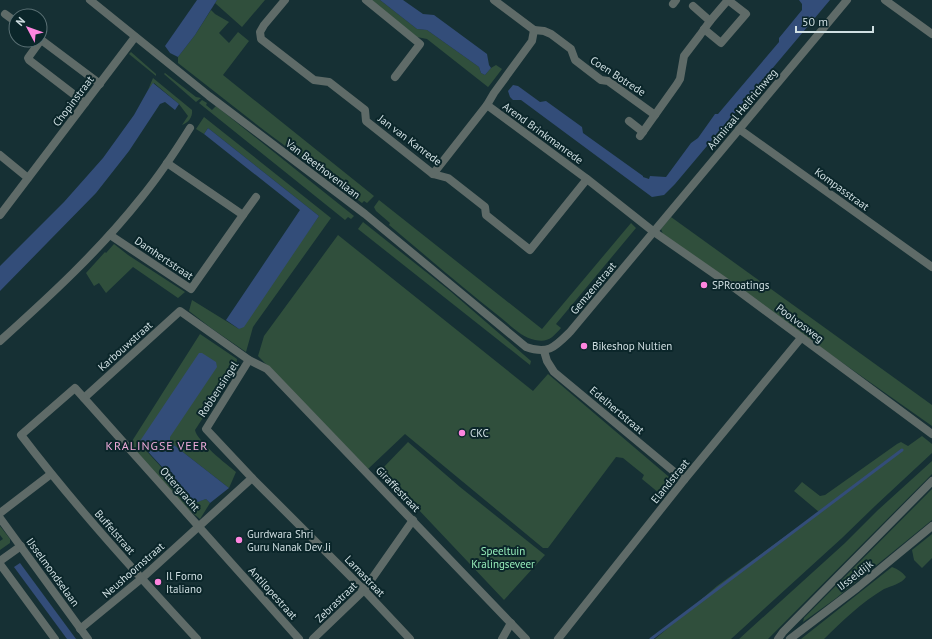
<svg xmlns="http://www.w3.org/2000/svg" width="932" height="639" font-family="'PT Sans',sans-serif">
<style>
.green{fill:#304f3c}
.water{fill:#334d79}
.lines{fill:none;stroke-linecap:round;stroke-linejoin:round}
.stream{stroke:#334d79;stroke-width:3}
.minor{stroke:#5f6b68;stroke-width:8}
.tertiary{stroke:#5f6b68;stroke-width:8}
.poi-dot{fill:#fe85df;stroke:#0b262a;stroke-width:1.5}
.labels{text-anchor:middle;stroke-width:4;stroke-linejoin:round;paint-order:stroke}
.street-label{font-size:11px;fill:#d0dfe2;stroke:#0b262a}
.poi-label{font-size:11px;fill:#d0dfe2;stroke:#0b262a;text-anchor:start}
.park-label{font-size:11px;fill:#96ecba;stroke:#0b262a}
.neighbourhood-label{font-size:12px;letter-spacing:1px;fill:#efabdb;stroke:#0b262a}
</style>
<rect width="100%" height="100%" fill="#163034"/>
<g class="green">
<path d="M217 0H265L242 27 215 3Z"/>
<path d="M370 0H380L417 29 427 30 479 67 481 73 485 75 491 68 496 65 502 69 489 86 488 87 427 39 417 37Z"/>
<path d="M211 10 215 14 229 22 219 33 229 43 238 32 249 41 223 75 374 196 367 203 364 201 362 203 265 131 178 63V57L195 35Z"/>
<path d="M131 52 156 74V76L129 54Z"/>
<path d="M165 73 196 97 201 98 196 102 164 74Z"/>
<path d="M153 78 192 110C193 117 188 123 182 125L188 116 179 104 154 83 148 90Z"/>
<path d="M202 100 207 103 206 105 212 110 216 106 354 216 351 219 348 217 345 220 199 103Z"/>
<path d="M204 117 331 218 253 327 246 352 211 328 189 311 192 300 239 329 319 216 208 128 204 134 196 129Z"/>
<path d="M379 200 542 329 631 223 636 228 556 324 561 328C553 337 548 343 535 340 522 338 510 325 500 317 462 287 426 256 389 225L390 223 376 211 374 207Z"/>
<path d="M671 217 932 405V426L664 237 661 229Z"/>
<path d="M363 222 450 291 531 361 530 365 358 229Z"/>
<path d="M338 235 533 391 548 374 675 482 666 494 661 491 659 493 642 479 644 475 623 458 616 457 548 548H543L405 434 368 469 258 356 264 336Z"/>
<path d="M114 244 128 255 185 292 178 298 133 267 106 293 99 283 94 286 86 273 105 252 106 253Z"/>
<path d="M200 334 237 359 236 367 195 430C197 441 226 464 236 472L229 488 170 442V437L140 441 141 445 194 503 206 499 210 503 200 519 163 489 127 449Z"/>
<path d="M922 436 932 444V453L875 506 842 538 731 639H655L717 586 819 512 794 491 802 482 820 496 825 495 897 444 901 442 908 446Z"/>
<path d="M408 442 460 487 545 555 504 600 381 470Z"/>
<path d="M932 461V474L768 639H739L845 543 878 510Z"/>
<path d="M932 489V520L835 599 803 622 804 618Z"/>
<path d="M0 526 10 539V543L0 550V541L3 539 0 535Z"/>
<path d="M932 534V558L922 568 914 560 912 550Z"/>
<path d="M892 567C898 569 902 572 906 577 901 584 891 586 884 589 862 602 842 621 824 639H801Z"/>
</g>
<g class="water">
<path d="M197 0H217L195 35 178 57 170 53 165 46Z"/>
<path d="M380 0H403L423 14 434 15 487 54 489 65 491 68 485 75 481 73 479 67 427 30 417 29Z"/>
<path d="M799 0H830L675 184 664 195 652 197 521 100H513L510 97 508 91 513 85 518 86 540 102 546 101 582 127 583 133 643 176V177L649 179 650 176 666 177 691 143 698 138 715 114H718L779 42V38L802 10V4Z"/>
<path d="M153 83 179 104 175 110 165 102 160 104 129 151 96 193 0 291V266L64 202 103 158 134 115 148 90Z"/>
<path d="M208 128 319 216 244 327 239 329 226 320 300 210 204 134Z"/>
<path d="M199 353H202L216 362 217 367 170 437V442L229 488 210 503 206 499 195 503 141 444 140 441Z"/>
<path d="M20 563 76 639H67L14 567Z"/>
</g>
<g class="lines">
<path class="stream" d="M651 639 902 450"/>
<g class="minor">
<path d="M90 0 209 96 365 214 526 347C548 355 555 347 570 332L847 0"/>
<path d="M285 0 264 25 260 32 261 39 314 80 329 82 365 110 366 121 433 174 448 178 485 207 486 215 530 250 587 179"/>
<path d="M366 0 420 44 395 77"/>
<path d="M885 0 932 34"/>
<path d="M673 4 676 0"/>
<path d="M693 6 710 21"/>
<path d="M5 14 16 22"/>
<path d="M704 29 721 43 746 14 728 0"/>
<path d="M534 30 544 31 551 34 571 49 575 60 601 80 608 81 655 115"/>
<path d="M40 39 100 84"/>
<path d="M41 40 28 58 29 60 85 103"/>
<path d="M487 105 494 93 532 41 534 30 494 0"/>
<path d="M629 121 643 132"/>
<path d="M739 129 932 267"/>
<path d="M640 136 677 84 680 79 684 56 700 35 710 21 728 0"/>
<path d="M0 155 28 178"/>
<path d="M433 174 487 105 587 179 654 232 736 289 932 434"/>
<path d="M0 215 135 37"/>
<path d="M243 215 256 197"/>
<path d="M110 235 191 289 243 215 167 163"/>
<path d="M0 341C50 296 99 251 141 198 159 176 175 152 190 128"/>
<path d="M544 351 547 361 554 372 684 480"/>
<path d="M84 398 180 311 249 360 267 369 526 639"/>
<path d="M252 478 364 590 410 639"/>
<path d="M0 513 51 474"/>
<path d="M0 561 21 546"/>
<path d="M0 564 55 639"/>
<path d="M80 629 141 579 252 478 206 429 249 360"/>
<path d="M197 639C136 573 75 506 21 435L75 388 299 639"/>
<path d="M313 639 364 590 413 520"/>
<path d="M502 639 511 623"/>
<path d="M558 639 684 480 801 338"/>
</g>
<g class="tertiary">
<path d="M0 518 88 639"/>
<path d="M778 639 783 632 932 481"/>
<path d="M790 639 857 588 932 526"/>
</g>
</g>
<g class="poi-dot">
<circle cx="704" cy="285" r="4"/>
<circle cx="584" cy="346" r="4"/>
<circle cx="462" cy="433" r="4"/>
<circle cx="239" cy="540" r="4"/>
<circle cx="158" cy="582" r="4"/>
</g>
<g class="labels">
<g class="street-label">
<text transform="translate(618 76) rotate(33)" y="4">Coen Botrede</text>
<text transform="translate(73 101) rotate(-53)" y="4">Chopinstraat</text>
<text transform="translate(742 109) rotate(-50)" y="4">Admiraal Helfrichweg</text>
<text transform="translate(543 133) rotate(36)" y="4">Arend Brinkmanrede</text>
<text transform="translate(410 140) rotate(37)" y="4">Jan van Kanrede</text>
<text transform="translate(323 169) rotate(37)" y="4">Van Beethovenlaan</text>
<text transform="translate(842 189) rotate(36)" y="4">Kompasstraat</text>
<text transform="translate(164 258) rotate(34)" y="4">Damhertstraat</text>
<text transform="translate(593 288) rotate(-50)" y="4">Gemzenstraat</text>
<text transform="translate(800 323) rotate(37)" y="4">Poolvosweg</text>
<text transform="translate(125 346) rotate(-42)" y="4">Karbouwstraat</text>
<text transform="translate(218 389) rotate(-57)" y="4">Robbensingel</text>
<text transform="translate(617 410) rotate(40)" y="4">Edelhertstraat</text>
<text transform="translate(670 481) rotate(-51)" y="4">Elandstraat</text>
<text transform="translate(180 489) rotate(49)" y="4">Ottergracht</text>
<text transform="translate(398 489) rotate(46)" y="4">Giraffestraat</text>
<text transform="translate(115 532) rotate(49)" y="4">Buffelstraat</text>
<text transform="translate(133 570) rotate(-41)" y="4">Neushoornstraat</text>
<text transform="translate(53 572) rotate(54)" y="4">IJsselmondselaan</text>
<text transform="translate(855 575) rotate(-38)" y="4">IJsseldijk</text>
<text transform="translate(365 576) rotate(46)" y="4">Lamastraat</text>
<text transform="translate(273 593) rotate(48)" y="4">Antilopestraat</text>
<text transform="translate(336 602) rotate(-44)" y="4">Zebrastraat</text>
</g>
<g class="poi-label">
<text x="712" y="289">SPRcoatings</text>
<text x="592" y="350">Bikeshop Nultien</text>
<text x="470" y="437">CKC</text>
<text x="247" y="538">Gurdwara Shri<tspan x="247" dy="13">Guru Nanak Dev Ji</tspan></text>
<text x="166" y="580">Il Forno<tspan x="166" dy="13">Italiano</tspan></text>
</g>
<g class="park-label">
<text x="503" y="555">Speeltuin<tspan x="503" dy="13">Kralingseveer</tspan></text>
</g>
<g class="neighbourhood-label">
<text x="157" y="450">KRALINGSE VEER</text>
</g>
</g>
<g transform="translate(28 28) rotate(311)"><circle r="19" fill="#0b262a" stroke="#5a7074"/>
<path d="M0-3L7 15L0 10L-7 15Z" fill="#fe85df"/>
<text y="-6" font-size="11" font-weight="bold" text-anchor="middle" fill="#d0dfe2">N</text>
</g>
<path d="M796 26v6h77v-6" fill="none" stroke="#d0dfe2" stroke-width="2"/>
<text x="802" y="26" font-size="12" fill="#d0dfe2" stroke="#0b262a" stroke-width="3" paint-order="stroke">50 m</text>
</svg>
